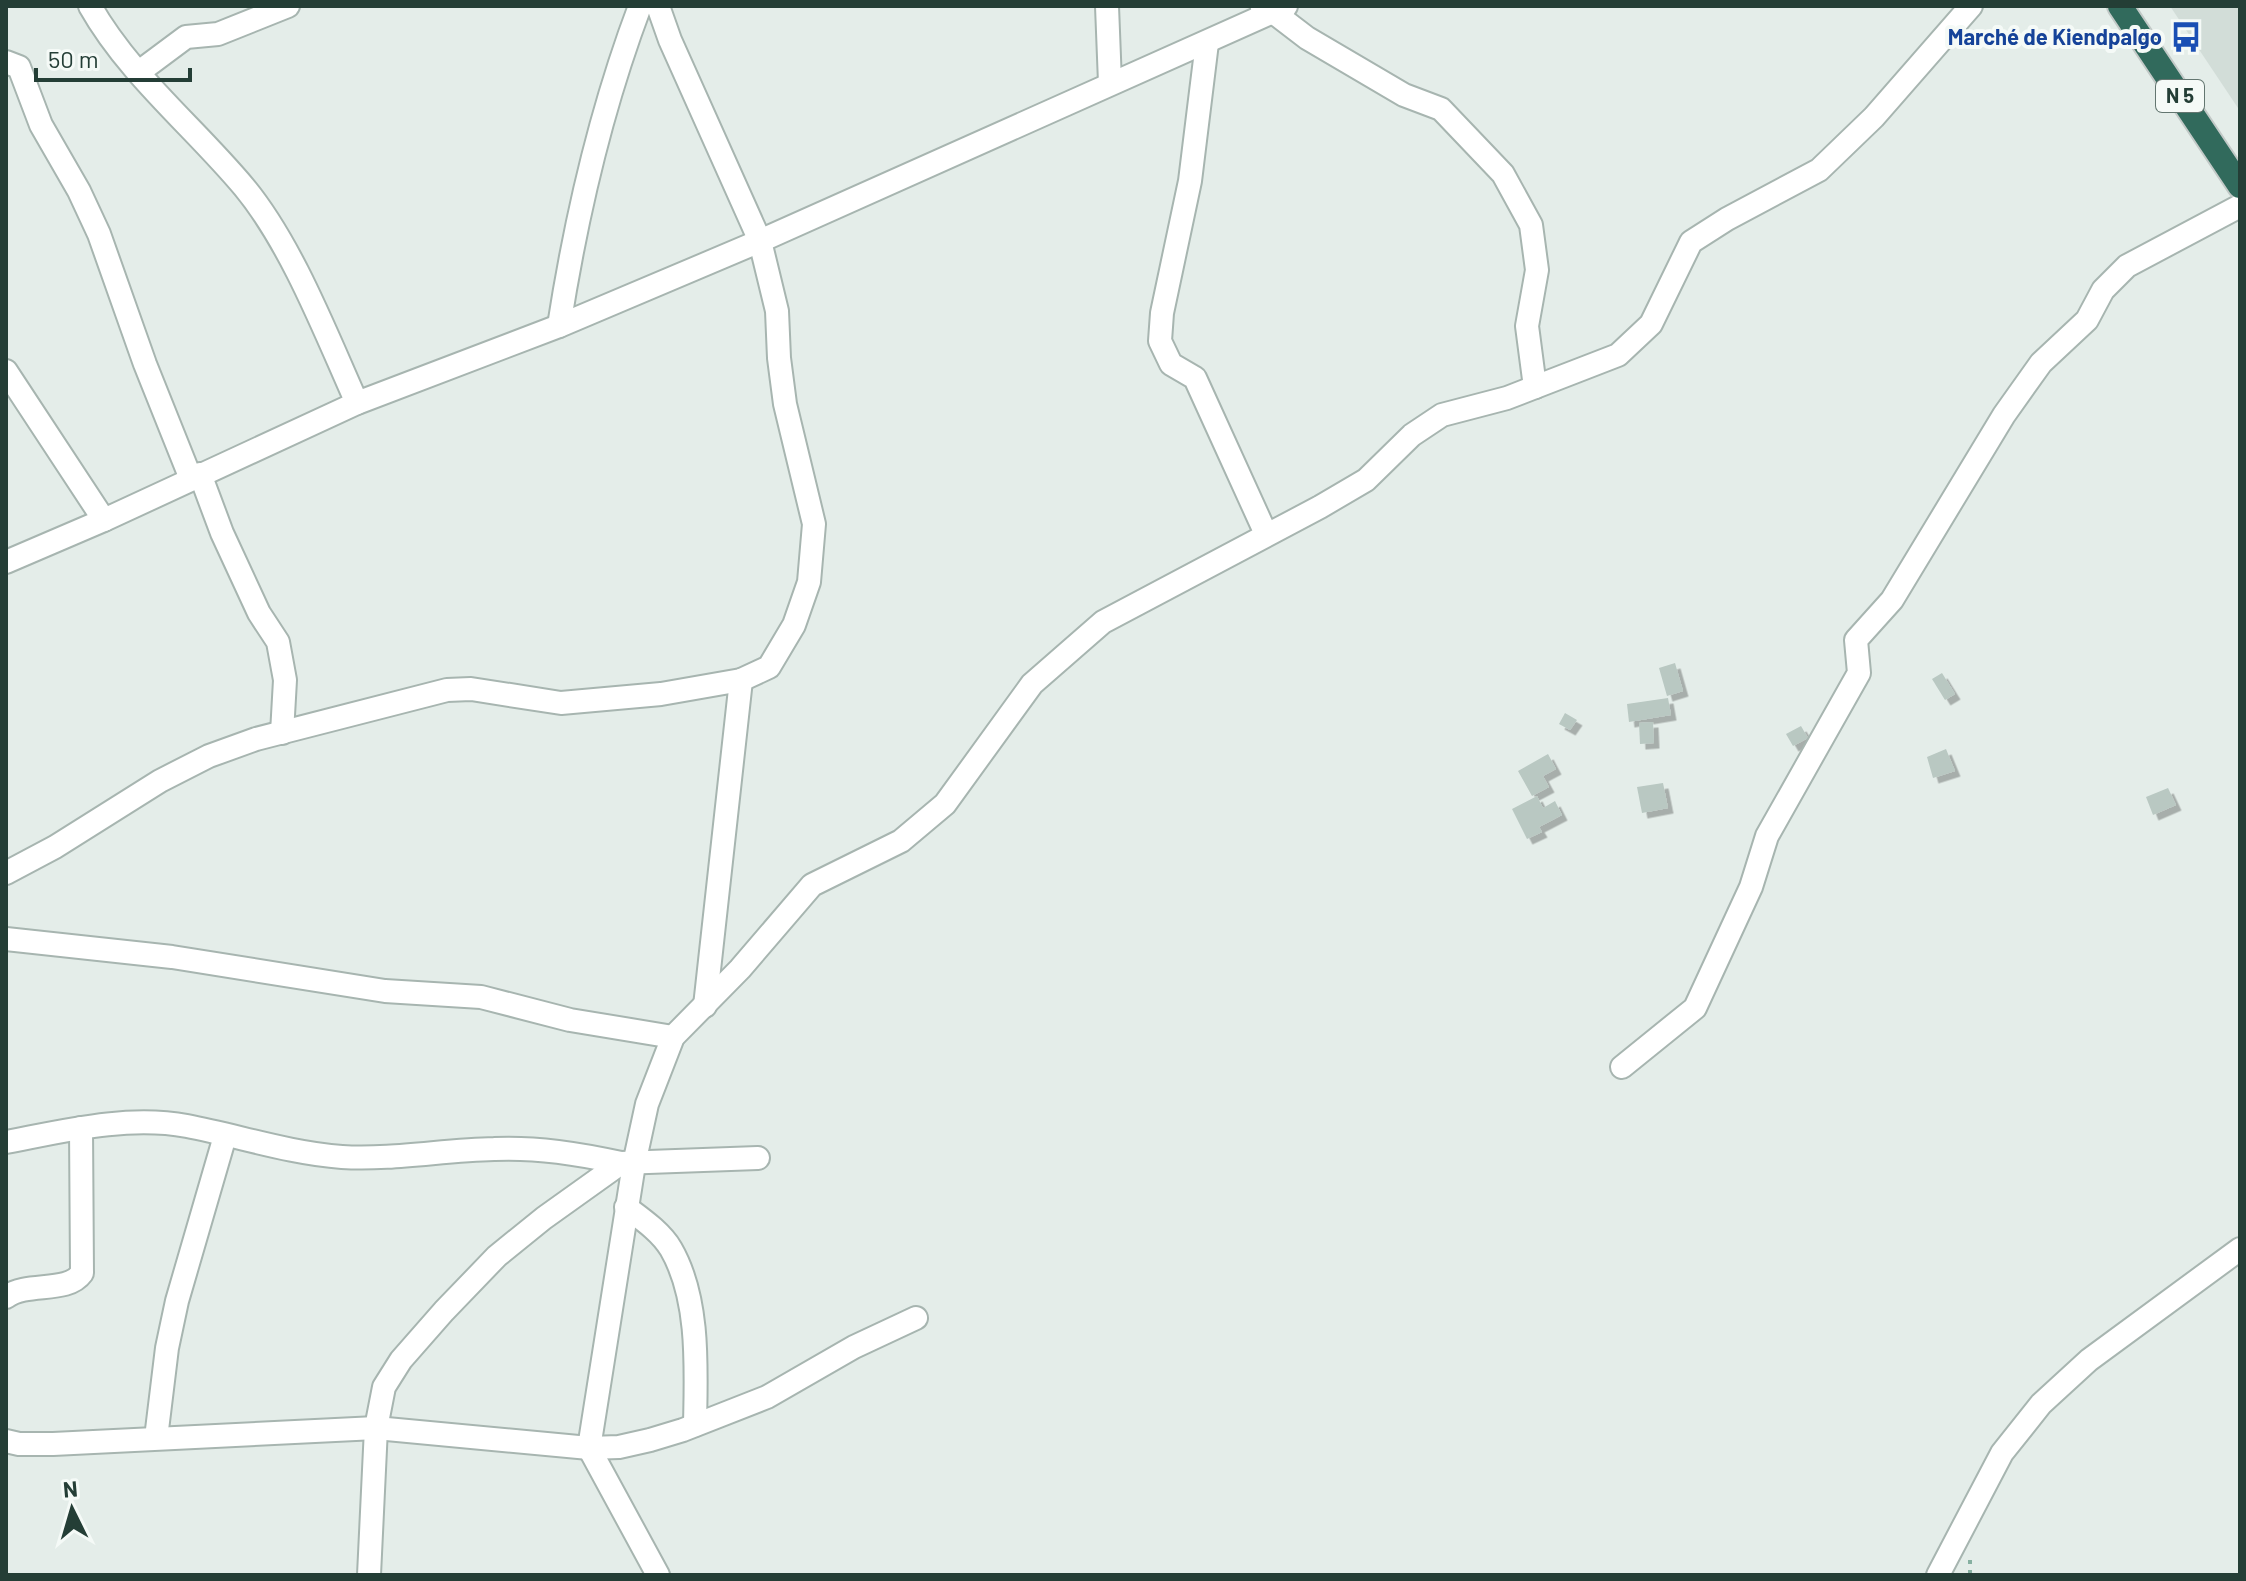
<svg xmlns="http://www.w3.org/2000/svg" width="2246" height="1581" font-family="Barlow,sans-serif">
<style>
.built{fill:#d2ddd8}
.building{fill:#b9c8c2;filter:url(#shadow)}
.lines{fill:none;stroke-linecap:round;stroke-linejoin:round}
.minor-casing{stroke:#a7b5b0;stroke-width:26}
.highway-casing{stroke:#c2c9c7;stroke-width:28}
.path{stroke:#86b0a1;stroke-width:4;stroke-dasharray:4 6;stroke-linecap:butt}
.minor{stroke:#fff;stroke-width:22}
.highway{stroke:#316a5c;stroke-width:24}
.labels{text-anchor:middle;stroke-width:8;stroke-linejoin:round;paint-order:stroke}
.shield{fill:#f5faf7;stroke:#637670;stroke-width:2}
.shield-label{font-size:20px;font-weight:bold;fill:#243e36}
.transit-label{font-size:22px;font-weight:bold;fill:#164399;stroke:#f5faf7;text-anchor:end}
</style>
<defs>
<filter id="shadow"><feDropShadow dx="5.5" dy="5.5" stdDeviation="0" flood-color="#0004"/></filter>
</defs>
<rect width="100%" height="100%" fill="#e4ede9"/>
<path class="built" d="M2170 6H2240V111Z"/>
<g class="building">
<path d="M1675 663 1683 691 1667 696 1659 668Z"/>
<path d="M1942 673 1955 694 1945 700 1932 679Z"/>
<path d="M1668 698 1671 715 1629 722 1627 704Z"/>
<path d="M1565 713 1577 720 1570 730 1559 724Z"/>
<path d="M1653 722 1654 743 1640 744 1639 723Z"/>
<path d="M1801 726 1808 738 1793 746 1786 734Z"/>
<path d="M1946 749 1955 771 1933 778 1927 757Z"/>
<path d="M1548 754 1556 769 1543 776 1549 787 1532 796 1518 771Z"/>
<path d="M1663 783 1668 808 1642 813 1637 787Z"/>
<path d="M2168 788 2176 805 2153 815 2146 797Z"/>
<path d="M1537 796 1543 808 1555 801 1562 815 1539 827 1542 832 1527 839 1512 809Z"/>
</g>
<g class="lines">
<defs>
<g id="minor">
<path d="M90 6C129 75 194 127 244 187 292 245 326 334 357 403"/>
<path d="M1107 6 1110 83"/>
<path d="M1262 8 1273 12 1307 38 1404 95 1441 109 1503 174 1531 225 1537 270 1527 326 1535 387"/>
<path d="M1207 43 1190 181 1162 313 1160 341 1171 364 1195 378 1266 534"/>
<path d="M6 62 19 67 41 125 79 191 99 234 145 364 191 479"/>
<path d="M139 72 186 37 218 34 288 6"/>
<path d="M559 326C576 217 601 109 640 6"/>
<path d="M6 371 104 520"/>
<path d="M200 474 222 533 259 613 278 642 285 680 282 733"/>
<path d="M6 562 104 520 357 403 559 326 760 241 1286 6"/>
<path d="M6 873 55 847 160 781 209 756 256 739 447 690 471 689 561 703 661 694 741 680 769 667 794 625 809 582 814 524 785 404 779 358 777 311 760 241 670 40 658 6"/>
<path d="M6 939 172 957 385 991 481 997 570 1020 673 1037"/>
<path d="M705 1006 741 680"/>
<path d="M1622 1067 1695 1008 1751 887 1767 836 1859 673 1856 640 1892 600 2004 415 2041 363 2087 320 2103 290 2127 266 2240 206"/>
<path d="M6 1142C64 1131 127 1115 187 1126 239 1136 289 1153 342 1157 392 1160 444 1150 494 1149 537 1147 579 1154 621 1163"/>
<path d="M626 1207C642 1219 661 1232 671 1249 700 1299 696 1370 695 1425"/>
<path d="M6 1297C28 1281 67 1294 82 1273L81 1128"/>
<path d="M156 1438 167 1348 177 1301 225 1136"/>
<path d="M6 1441 19 1444H53L376 1428 589 1448 619 1447 650 1440 683 1430 767 1397 854 1347 916 1318"/>
<path d="M369 1575 376 1428 384 1387 401 1360 444 1311 497 1256 544 1218 621 1163 758 1158"/>
<path d="M658 1575 589 1448 634 1164 647 1104 673 1037 740 969 812 885 901 841 945 804 1032 684 1103 622 1320 507 1366 480 1412 435 1442 415 1507 398 1618 355 1651 324 1691 242 1727 219 1819 170 1874 117 1971 6"/>
<path d="M1938 1575 2002 1453 2041 1404 2089 1360 2240 1249"/>
</g>
<path id="highway" d="M2120 6 2240 186"/>
</defs>
<use href="#minor" class="minor-casing"/>
<use href="#highway" class="highway-casing"/>
<path class="path" d="M1970 1560V1575"/>
<use href="#minor" class="minor"/>
<use href="#highway" class="highway"/>
</g>
<defs>
<symbol id="bus-bare" viewBox="-9 -9 18 18"><path d="M-5-6H5V4H4V6H2V4H-2V6H-4V4H-5ZM-3.5-4V0h7V-4ZM-3.5 1.2v1.5H-2V1.2ZM2 1.2v1.5H3.5V1.2Z" fill="#1a4fb4" stroke="#f5faf7" stroke-width="2.5" paint-order="stroke"/></symbol>
</defs>
<g fill-rule="evenodd">
<use href="#bus-bare" x="2164" y="15" width="44" height="44"/>
</g>
<g class="labels">
<rect class="shield" x="2156" y="80" width="48" height="32" rx="6"/>
<g class="shield-label">
<text x="2180" y="103">N 5</text>
</g>
<g class="transit-label">
<text x="2162" y="45">Marché de Kiendpalgo</text>
</g>
</g>
<rect width="2246" height="1581" fill="none" stroke="#243e36" stroke-width="16"/>
<g transform="translate(72 1509) rotate(355)" stroke="#f5faf7" stroke-width="6" paint-order="stroke">
<path d="M0-6L14 30L0 20L-14 30Z" fill="#243e36"/>
<text y="-12" font-size="22" font-weight="bold" text-anchor="middle" fill="#243e36">N</text>
</g>
<path d="M36 68v12h154v-12" fill="none" stroke="#243e36" stroke-width="4"/>
<text x="48" y="68" font-size="24" fill="#243e36" stroke="#f5faf7" stroke-width="6" paint-order="stroke">50 m</text>
</svg>
